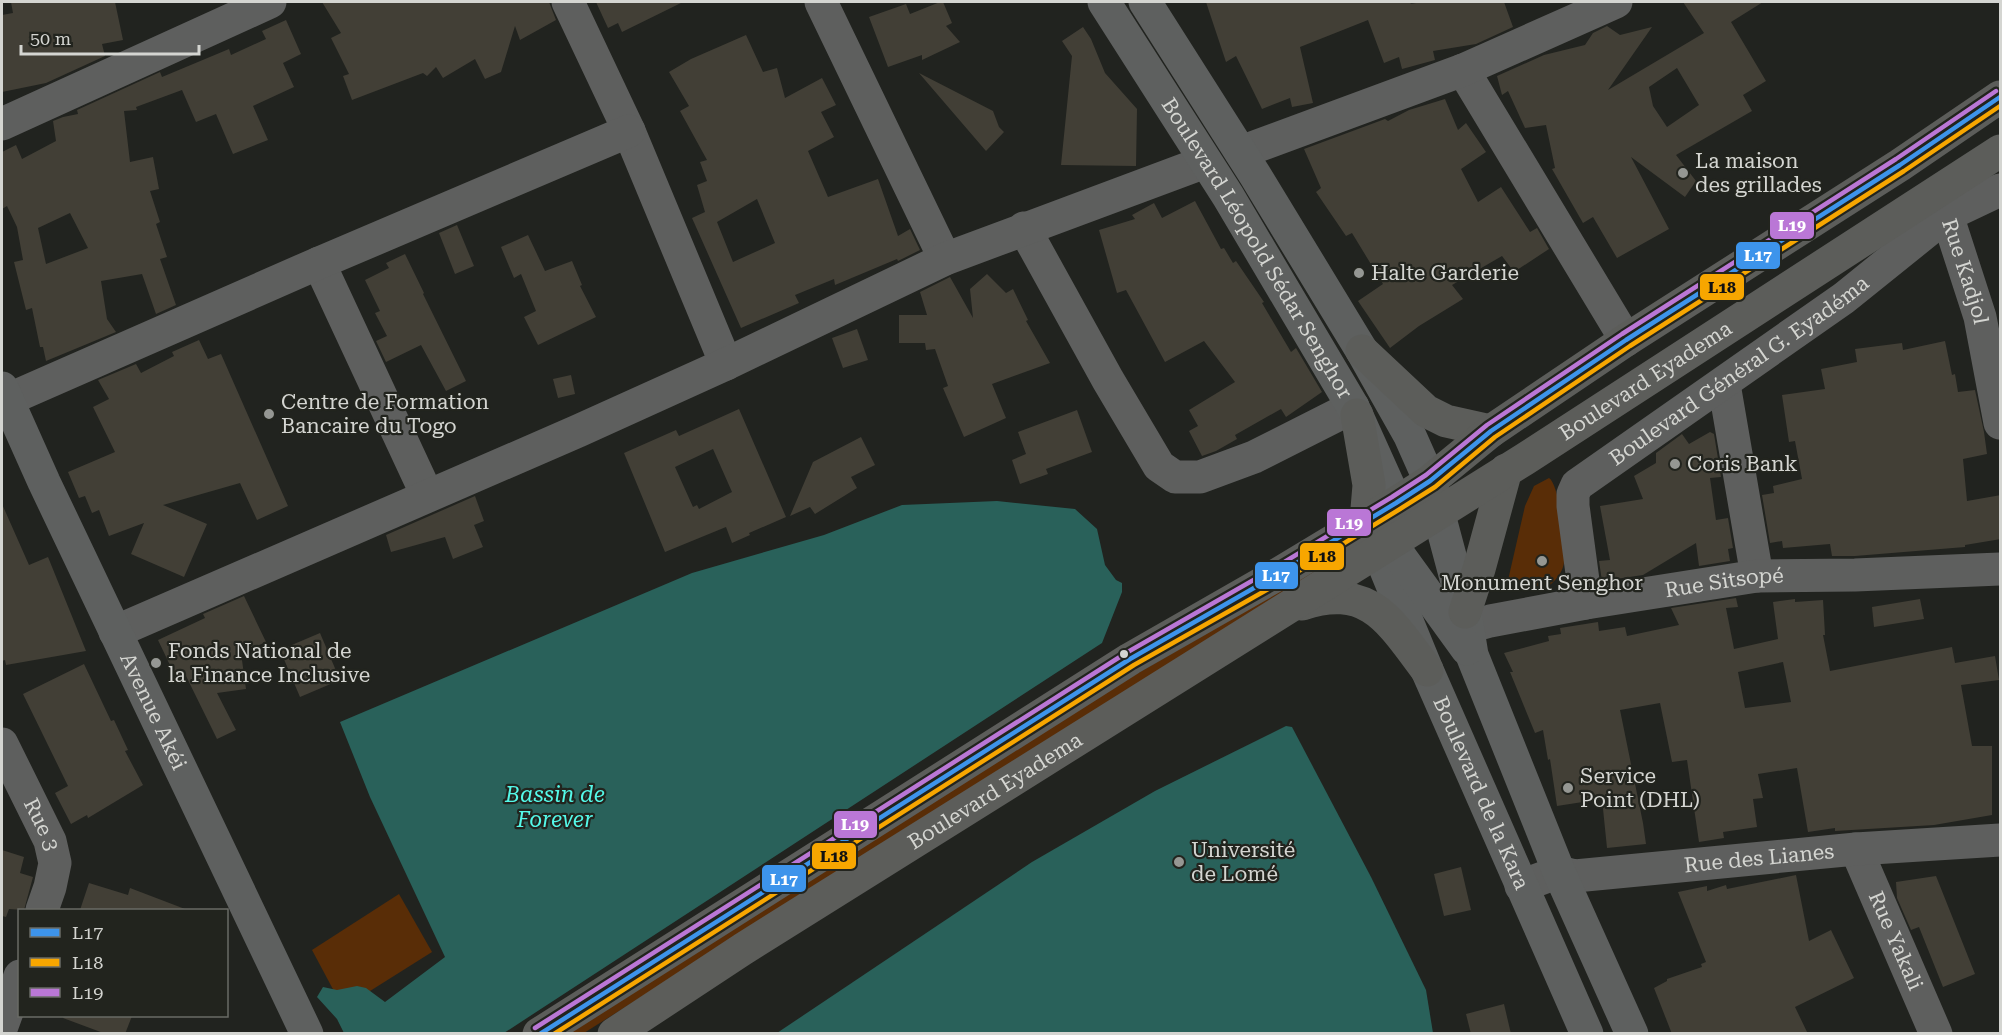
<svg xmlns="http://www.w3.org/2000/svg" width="2002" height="1035" font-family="'Roboto Serif',serif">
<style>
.green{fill:#592d07}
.water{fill:#29615a}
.building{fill:#423f36;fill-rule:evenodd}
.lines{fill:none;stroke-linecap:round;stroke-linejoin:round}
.minor{stroke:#5e5f5e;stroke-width:33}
.major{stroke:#5e605f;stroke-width:33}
.highway{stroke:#5c5d5a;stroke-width:33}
.bus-1-casing{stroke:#22241e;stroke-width:9}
.bus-2-casing{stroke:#22241e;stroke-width:9}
.bus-3-casing{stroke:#22241e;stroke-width:9}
.bus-1{stroke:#3d94eb;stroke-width:4.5}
.bus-2{stroke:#f7a600;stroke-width:4.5}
.bus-3{stroke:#ba77d6;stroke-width:4.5}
.poi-dot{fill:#959793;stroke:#22241e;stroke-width:2}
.bus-dot{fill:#d4d5d1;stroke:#22241e;stroke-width:2}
.labels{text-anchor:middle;stroke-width:4.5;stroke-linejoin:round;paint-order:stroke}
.poi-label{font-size:21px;fill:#d4d5d1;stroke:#22241e;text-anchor:start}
.street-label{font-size:21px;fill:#d4d5d1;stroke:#22241e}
.water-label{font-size:22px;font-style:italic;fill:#54f8e8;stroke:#22241e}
.line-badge{stroke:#22241e;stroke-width:2}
.badge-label{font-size:16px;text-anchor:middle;font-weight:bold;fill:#fff}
.pale-badge-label{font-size:16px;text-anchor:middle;font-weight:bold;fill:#111}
</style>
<rect width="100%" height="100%" fill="#21231f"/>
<g class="green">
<path d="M1549 478C1560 485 1565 546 1564 561 1564 570 1557 579 1550 585L1506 589 1525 506 1534 486Z"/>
<path d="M1321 567 1299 583 584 1033 560 1034 1121 683Z"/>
<path d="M399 894 432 952 343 1008 312 950Z"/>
</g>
<g class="water">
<path d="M997 501 1075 509 1097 529 1105 565 1116 580 1122 583V592L1102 643 504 1033H344L337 1019 317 997 323 987 337 990 357 986 366 988 385 1002 445 957 370 797 340 722 692 573 824 535 902 505Z"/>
<path d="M1286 726 1292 727 1371 877 1426 990 1433 1033H777L1032 862 1155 791Z"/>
</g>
<g class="building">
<path d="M11 2H115L123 40 102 44 105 56 46 83 2 92V15L13 13Z"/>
<path d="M322 2H549L556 20 520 40 515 26 501 72 485 79 475 59 443 78 436 67 427 76 423 73 352 100 343 76 349 74 331 38 341 33Z"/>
<path d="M596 2H683L622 32 618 23 608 28Z"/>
<path d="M940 2H943L952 23 946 26 960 42 922 60V55L888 67 869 17 906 4 910 14Z"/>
<path d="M1206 2H1413L1410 4 1422 2H1504L1513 27 1476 44 1433 51 1435 60 1402 69 1399 57 1384 63 1368 20 1300 47 1313 103 1292 107 1290 98 1262 109 1236 56 1226 62Z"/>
<path d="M1683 2H1763L1731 22 1766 81 1743 95 1752 111 1676 155 1696 181 1685 197 1631 157 1669 229 1617 258 1593 217 1583 223 1552 169 1555 168 1546 125 1525 128 1508 91 1502 95 1497 76 1544 55 1585 45 1593 33 1607 26 1620 35 1652 27 1608 90 1704 33ZM1677 68 1699 105 1667 127 1653 106 1649 87Z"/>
<path d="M286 20 301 54 283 63 294 87 253 106 268 140 233 154 216 114 196 122 182 90 136 107 137 110 124 111 130 162 153 157 159 189 150 191 160 222 156 224 167 257 160 259 176 305 156 314 142 274 101 281 107 319 116 332 46 361 43 347H40L32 308 26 310 14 262 23 260 17 227 7 206 2 209V152L16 145 22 159 56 141 53 121 63 117 78 114 77 110 160 72 162 77 229 49 231 55 266 39 262 31ZM70 213 88 248 46 264 38 228Z"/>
<path d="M1083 27 1091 39 1105 73 1137 109 1136 166 1061 165 1072 56 1062 41Z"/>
<path d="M746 35 763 72 777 68 785 98 822 78 836 105 821 112 834 137 808 151 828 197 878 179 898 236 910 229 920 250 898 261 897 259 835 285 834 279 795 295 799 303 741 328 692 218 705 212 697 185 707 181 700 162 707 160 680 111 689 106 669 72 691 59ZM757 199 775 243 733 262 717 222Z"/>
<path d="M919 73 993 111 999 127 1004 132 986 151Z"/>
<path d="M1445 99 1458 130 1466 123 1486 152 1461 169 1478 202 1501 187 1530 232 1537 228 1549 249 1514 272 1502 256 1452 285 1463 299 1419 326 1390 348 1358 301 1383 284 1352 233 1346 236 1316 192 1321 188 1304 149 1385 119 1388 121 1409 110Z"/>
<path d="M1195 201 1221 249 1224 248 1233 263 1236 261 1264 302 1262 303 1291 352 1296 348 1322 392 1286 417 1281 409 1235 435 1237 439 1216 451 1202 456 1189 431 1198 426 1189 410 1235 382 1204 341 1165 362 1126 290 1117 293 1099 230 1135 219 1132 215 1154 203 1162 218Z"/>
<path d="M457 225 474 266 455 274 439 233Z"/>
<path d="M528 235 545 271 572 261 582 285 580 286 596 317 538 345 524 317 536 311 521 274 514 278 501 247Z"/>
<path d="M405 254 424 293 423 294 466 381 446 391 421 345 386 362 376 341 387 336 375 313 380 311 365 280 389 268 386 263Z"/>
<path d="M987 274 1006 293 1013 289 1028 320 1026 321 1050 363 992 384 1006 418 964 437 943 388 948 386 935 349 926 350 925 343H899V315H927L920 292 950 277 973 318 970 289Z"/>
<path d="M857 329 868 360 843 368 832 338Z"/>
<path d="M199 340 208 359 221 354 288 506 257 520 240 483 163 505 207 524 184 577 131 554 144 523 109 536 99 510 92 513 85 496 79 498 68 472 115 452 93 407 109 399 98 380 136 364 141 373 174 356 172 352Z"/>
<path d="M1945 341 1952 375 1955 374 1958 392 1975 390 1984 432 1987 454 1963 459 1967 501 2001 495V539L1965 545V547L1855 556H1832L1830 544 1783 548 1782 541 1770 543 1762 495 1774 493 1773 486 1802 479 1795 441 1789 442 1782 395 1825 389 1821 369 1857 362 1855 349 1902 343 1903 350Z"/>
<path d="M571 375 575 394 558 398 553 379Z"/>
<path d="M739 409 786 517 749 533 750 535 732 543 726 527 665 552 624 453 676 430 679 436ZM713 449 732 492 699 509 697 505 693 507 675 467Z"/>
<path d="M1077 410 1092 452 1046 469 1048 474 1020 484 1012 460 1026 454 1018 432Z"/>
<path d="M1710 432 1714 434 1721 477 1710 478 1716 520 1728 518 1733 548 1728 549 1730 561 1699 566 1696 543 1643 575 1602 581 1599 561 1610 560 1600 506 1643 499 1634 476 1656 463V453L1682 434 1689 444Z"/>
<path d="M861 437 875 465 851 477 857 488 815 514 810 507 790 516 813 462Z"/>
<path d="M475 496 484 521 474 525 483 547 453 559 445 537 391 552 386 535Z"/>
<path d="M2 504 29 565 48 557 86 651 6 665 5 660 2 661Z"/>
<path d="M244 596 266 642 241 653 246 689 217 693 236 730 217 739 186 676 177 680 158 640 205 618 203 614Z"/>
<path d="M1736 598 1738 607 1726 608 1734 649 1778 639 1773 602 1795 599V602L1823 600 1825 635H1823L1830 671 1952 647 1955 663 1995 656 1999 680 1961 685 1972 746H1992V815L1934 825 1835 831V828L1808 832 1797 768 1758 774 1763 798 1753 799 1757 827 1723 832 1724 838 1699 842 1687 760 1672 762 1660 703 1620 710 1643 823 1646 844 1607 848 1602 799 1557 806 1550 759 1548 760 1543 730 1535 733 1510 672H1513L1504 653 1549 641 1548 636 1561 634 1560 628 1598 622 1599 631 1625 627 1627 636 1679 625 1671 608ZM1783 662 1791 702 1745 708 1738 672Z"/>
<path d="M1920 599 1924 619 1874 627 1872 607Z"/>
<path d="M320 633 340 680 300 697 280 650Z"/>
<path d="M84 664 111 721 114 720 128 750 125 751 143 785 88 818 87 815 71 824 55 793 68 786 23 694Z"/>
<path d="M2 850 24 857 20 873 33 877 24 910 9 909 6 917 2 916Z"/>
<path d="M1461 867 1471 910 1444 916 1434 874Z"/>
<path d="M1796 875 1809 941 1831 930 1854 978 1795 1007 1808 1034H1672L1654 988 1667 981V979L1702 967 1701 964 1706 962 1678 892 1707 886V891L1726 885 1727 889Z"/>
<path d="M1936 876 1975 974 1943 987 1919 927 1911 930 1897 898 1896 882Z"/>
<path d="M89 883 128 895 130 888 185 909V910H80Z"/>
<path d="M1504 1004 1511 1034H1471L1466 1014Z"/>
<path d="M64 1016H132L125 1034H106L63 1018Z"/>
</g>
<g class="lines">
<g class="minor">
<path d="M568 2 629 131 726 364"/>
<path d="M821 2 945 259"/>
<path d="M1463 70 1626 340"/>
<path d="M2 124 270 2"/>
<path d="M1241 152 1463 70 1616 2"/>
<path id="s1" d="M1934 199 1947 215 1980 317 2000 423"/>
<path d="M1024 228 1108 380 1159 466 1175 477H1200L1254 457 1353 407"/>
<path d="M319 263 427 495"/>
<path d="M1724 384 1757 576"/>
<path d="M7 400 319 263 629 131"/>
<path id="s2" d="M1586 603 1573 506V494L1577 485 1844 298 1947 215 2000 190"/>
<path id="s3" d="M1455 631 1490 621 1586 603 1757 576 1855 575 2000 569"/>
<path d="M115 632 578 431 726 364 945 259 1205 162"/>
<path id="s4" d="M2 744 50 841 55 863 50 887 42 910"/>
<path id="s5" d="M1856 849 1936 1034"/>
<path id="s6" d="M1521 886 1559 872 1575 876 1856 849 2000 840"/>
<path d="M2 1026 20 976"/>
</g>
<g class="major">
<path id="s7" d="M1104 2 1228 196 1353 407 1408 529"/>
<path d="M1145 2 1255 175 1362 351 1410 436 1430 481 1465 612 1472 655 1559 872 1632 1034"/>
<path id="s8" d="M2 388 44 482 307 1034"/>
<path id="s9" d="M1368 526 1427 670 1587 1034"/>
<path d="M1383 533 1467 649"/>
</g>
<g class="highway">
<path d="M1362 351 1426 411 1446 421 1491 431"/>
<path d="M1357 415 1369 485 1366 521"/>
<path d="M1302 604C1369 582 1390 621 1427 670"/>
<path d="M1465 612 1479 569 1506 470"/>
<path d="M539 1034 1130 659 1275 576 1396 503 1430 481 1491 431 1626 340 1900 165 2000 97"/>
<path id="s10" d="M614 1034 743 949 1525 459 2000 151"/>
</g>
<defs>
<path id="bus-1" d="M540 1034 1130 659 1275 576 1396 503 1430 481 1491 431 1626 340 1900 165 2000 97"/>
<path id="bus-2" d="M554 1034 1134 665 1279 583 1400 509 1435 487 1495 437 1630 346 1904 171 2000 106"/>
<path id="bus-3" d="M535 1028 1126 653 1271 570 1392 497 1426 475 1487 425 1622 334 1896 159 1996 91"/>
</defs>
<use href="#bus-1" class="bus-1-casing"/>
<use href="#bus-2" class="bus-2-casing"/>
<use href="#bus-3" class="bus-3-casing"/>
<use href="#bus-1" class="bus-1"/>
<use href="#bus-2" class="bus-2"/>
<use href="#bus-3" class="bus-3"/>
</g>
<g class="poi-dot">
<circle cx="1683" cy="173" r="6"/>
<circle cx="1359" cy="273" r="6"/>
<circle cx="269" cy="414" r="6"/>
<circle cx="1675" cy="464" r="6"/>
<circle cx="1542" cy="561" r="6"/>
<circle cx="156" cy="663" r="6"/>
<circle cx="1568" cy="788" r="6"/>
<circle cx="1179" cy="862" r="6"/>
</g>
<circle class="bus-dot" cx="1124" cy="654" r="5"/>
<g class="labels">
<g class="poi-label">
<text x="1695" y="168">La maison<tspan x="1695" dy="24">des grillades</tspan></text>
<text x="1371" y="280">Halte Garderie</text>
<text x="281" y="409">Centre de Formation<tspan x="281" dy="24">Bancaire du Togo</tspan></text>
<text x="1687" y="471">Coris Bank</text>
<text x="1542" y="590" text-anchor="middle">Monument Senghor</text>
<text x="168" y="658">Fonds National de<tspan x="168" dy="24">la Finance Inclusive</tspan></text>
<text x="1580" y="783">Service<tspan x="1580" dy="24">Point (DHL)</tspan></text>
<text x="1191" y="857">Université<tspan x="1191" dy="24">de Lomé</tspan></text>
</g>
<g class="street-label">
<text dy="7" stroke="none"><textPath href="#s7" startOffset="290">Boulevard Léopold Sédar Senghor</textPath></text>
<text dy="7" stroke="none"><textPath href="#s1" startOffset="80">Rue Kadjol</textPath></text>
<text dy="7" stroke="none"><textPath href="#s2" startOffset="318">Boulevard Général G. Eyadéma</textPath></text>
<text dy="7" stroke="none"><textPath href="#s10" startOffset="1221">Boulevard Eyadema</textPath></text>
<text dy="7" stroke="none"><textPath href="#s3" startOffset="274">Rue Sitsopé</textPath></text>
<text dy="7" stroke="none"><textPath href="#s8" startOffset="357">Avenue Akéi</textPath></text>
<text dy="7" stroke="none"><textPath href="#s10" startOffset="452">Boulevard Eyadema</textPath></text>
<text dy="7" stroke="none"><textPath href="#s9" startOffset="290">Boulevard de la Kara</textPath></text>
<text dy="7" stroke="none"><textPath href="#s4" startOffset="90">Rue 3</textPath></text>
<text dy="7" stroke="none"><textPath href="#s6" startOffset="242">Rue des Lianes</textPath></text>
<text dy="7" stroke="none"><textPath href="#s5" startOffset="100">Rue Yakali</textPath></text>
</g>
<g class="water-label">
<text x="555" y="802">Bassin de<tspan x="555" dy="25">Forever</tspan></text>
</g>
</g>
<g class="line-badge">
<rect x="1769" y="211" width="46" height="29" rx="6" fill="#ba77d6"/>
<rect x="1735" y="241" width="46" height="29" rx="6" fill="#3d94eb"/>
<rect x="1699" y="273" width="46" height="28" rx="6" fill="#f7a600"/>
<rect x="1326" y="508" width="46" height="29" rx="6" fill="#ba77d6"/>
<rect x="1299" y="542" width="46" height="29" rx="6" fill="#f7a600"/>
<rect x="1254" y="561" width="45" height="29" rx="6" fill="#3d94eb"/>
<rect x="833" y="810" width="45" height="29" rx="6" fill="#ba77d6"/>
<rect x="811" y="842" width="46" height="28" rx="6" fill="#f7a600"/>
<rect x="761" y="864" width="46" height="29" rx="6" fill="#3d94eb"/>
</g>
<g class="badge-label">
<text x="1792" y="231">L19</text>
<text x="1758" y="261">L17</text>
<text x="1349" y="529">L19</text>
<text x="1276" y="581">L17</text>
<text x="855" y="830">L19</text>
<text x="784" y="885">L17</text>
</g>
<g class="pale-badge-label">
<text x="1722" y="293">L18</text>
<text x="1322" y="562">L18</text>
<text x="834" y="862">L18</text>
</g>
<rect width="2002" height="1035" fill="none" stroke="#d4d5d1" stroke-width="6"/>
<rect x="18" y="909" width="210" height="108" fill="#22241e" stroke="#696b66" stroke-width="1.5"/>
<rect x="30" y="928" width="30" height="9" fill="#3d94eb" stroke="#696b66" stroke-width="1.5"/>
<text x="72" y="939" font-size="18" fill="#d4d5d1">L17</text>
<rect x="30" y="958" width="30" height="9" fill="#f7a600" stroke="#696b66" stroke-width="1.5"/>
<text x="72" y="969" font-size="18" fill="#d4d5d1">L18</text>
<rect x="30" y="988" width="30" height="9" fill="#ba77d6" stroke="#696b66" stroke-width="1.5"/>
<text x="72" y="999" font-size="18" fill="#d4d5d1">L19</text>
<path d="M21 45v9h178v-9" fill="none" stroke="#d4d5d1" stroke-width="3"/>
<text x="30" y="45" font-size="18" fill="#d4d5d1" stroke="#22241e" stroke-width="4.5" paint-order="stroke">50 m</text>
</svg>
